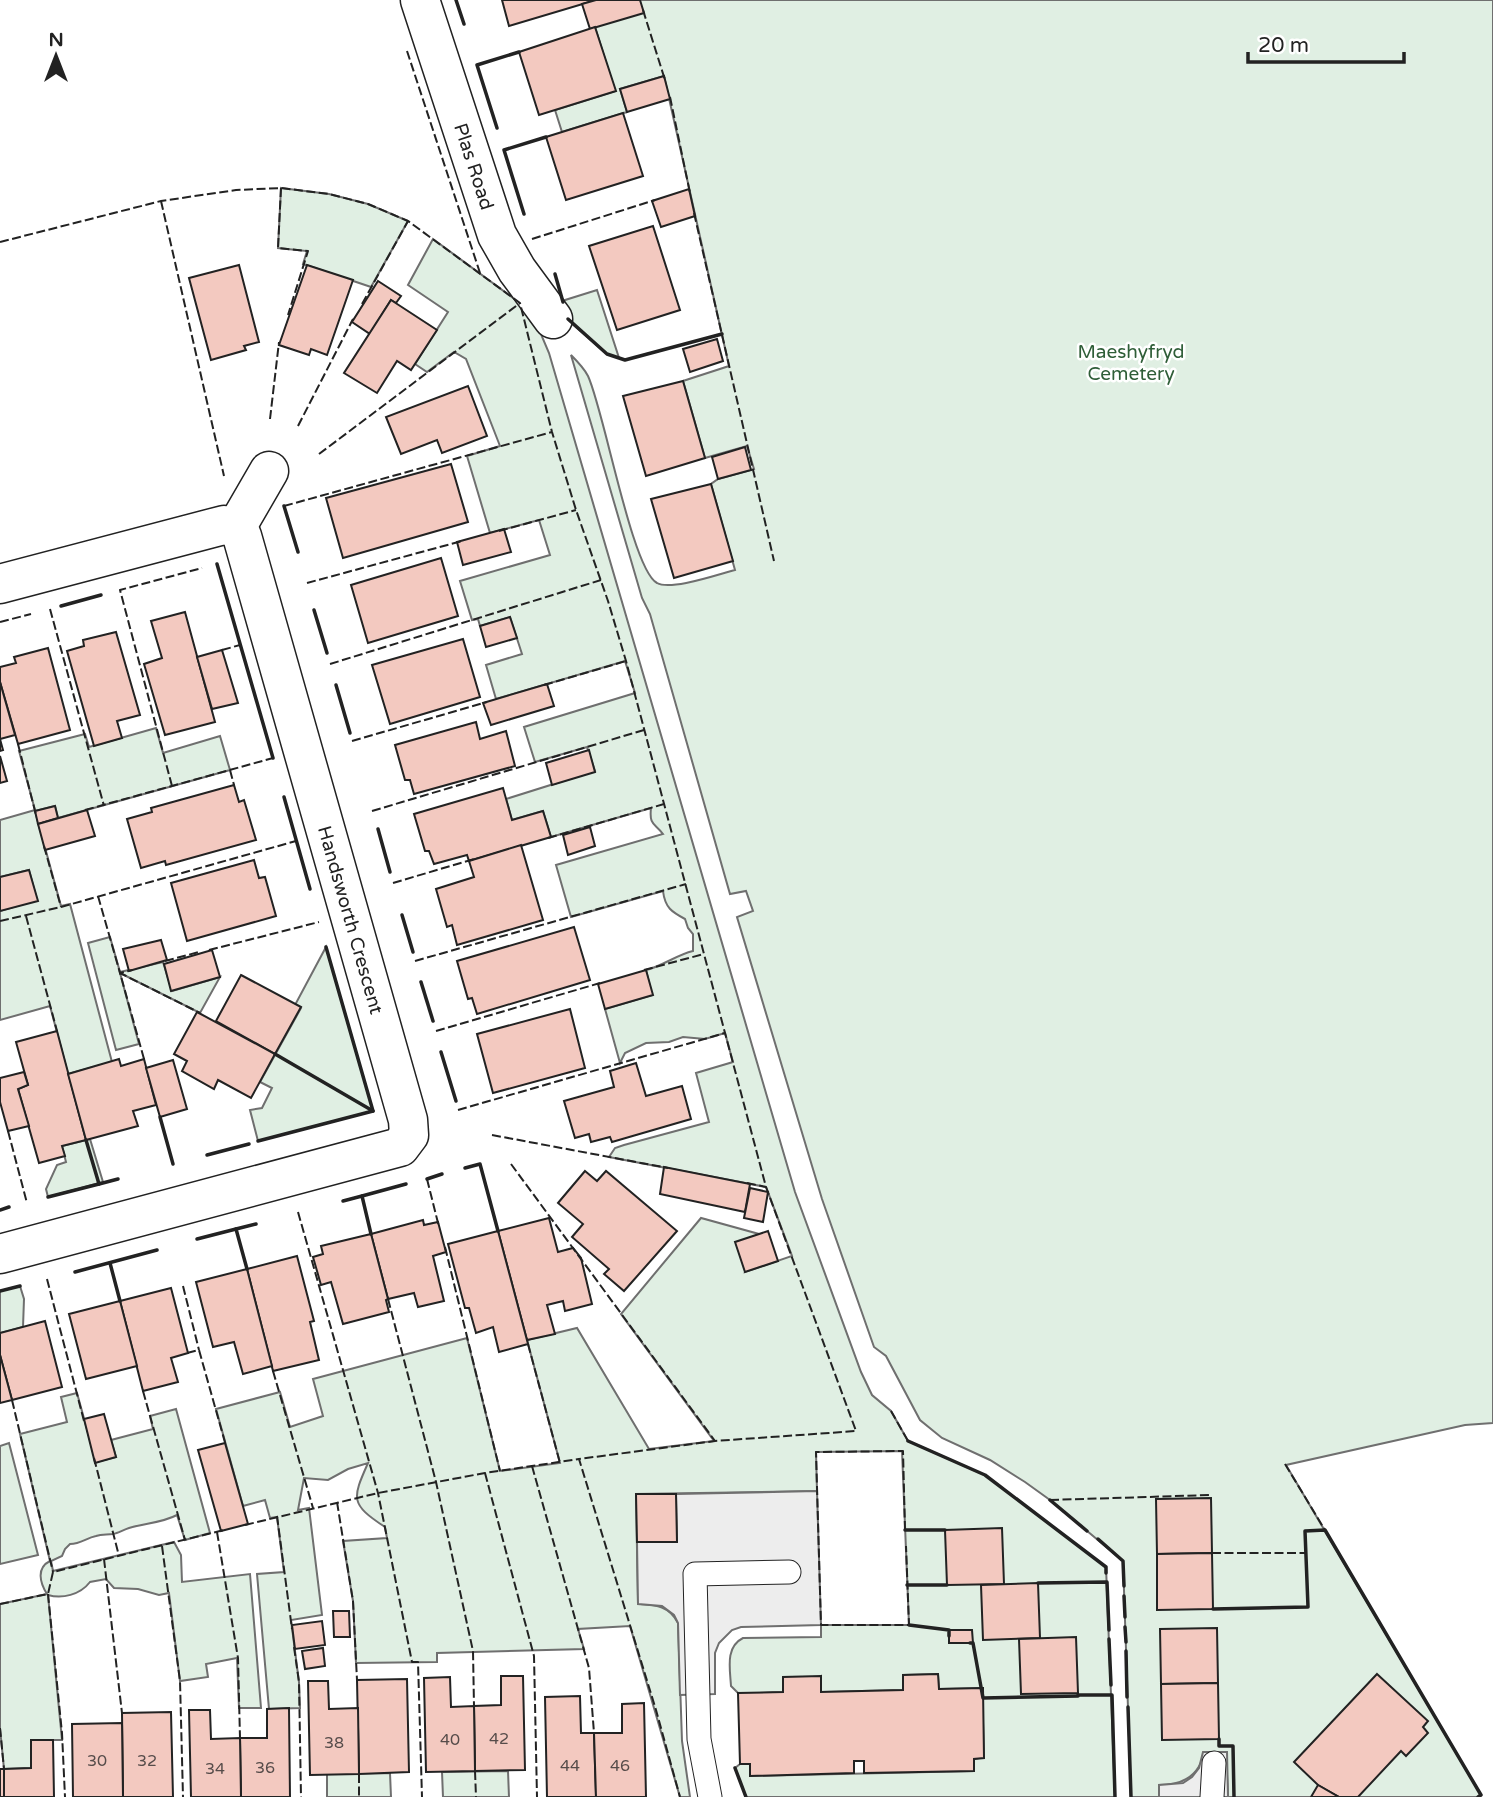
<svg xmlns="http://www.w3.org/2000/svg" width="1493" height="1797" font-family="'Varela Round',sans-serif">
<style>
.green{fill:#e0efe3;stroke:#6f6f6f;stroke-width:2}
.parking{fill:#ededed;stroke:#6f6f6f;stroke-width:2}
.building{fill:#f3c9c0;stroke:#222;stroke-width:2}
.lines{fill:none;stroke-linecap:round;stroke-linejoin:round}
.service-casing{stroke:#222;stroke-width:25}
.minor-casing{stroke:#222;stroke-width:41}
.service{stroke:#fff;stroke-width:23}
.minor{stroke:#fff;stroke-width:38}
.fence{stroke:#222;stroke-width:2;stroke-dasharray:9 3.5;stroke-linecap:butt}
.wall{stroke:#222;stroke-width:3.5}
.labels{text-anchor:middle;stroke-width:5;stroke-linejoin:round;paint-order:stroke}
.number-label{font-size:16px;fill:#564c4a}
.street-label{font-size:19px;fill:#222;stroke:#fff}
.park-label{font-size:19px;fill:#2f5e38;stroke:#fff}
</style>
<rect width="100%" height="100%" fill="#fff"/>
<g class="green">
<path d="M640 0H1493V1423L1465 1425 1286 1465 1481 1795 1478 1797H1228L1226 1752 1204 1753C1199 1777 1182 1785 1159 1785V1797H1131L1123 1561 1050 1500 1025 1482 990 1460 942 1438 920 1420 886 1356 874 1347 822 1199 737 917 753 911 746 891 730 894 650 614 642 598 571 355C577 361 584 368 588 376 604 410 632 570 657 583 671 591 719 574 735 570L711 484 718 479 754 469 747 446 705 458 683 381 729 366 664 76 620 89 627 112 562 132 555 110 615 91 595 27Z"/>
<path d="M281 188 329 194 368 204 408 221 371 287 303 264 307 251 278 248Z"/>
<path d="M433 239 520 303 538 327 549 353 795 1192 861 1372 872 1395 891 1411 908 1441 985 1475 1106 1567 1115 1797H746L735 1768 740 1764H750V1776L974 1771V1759L984 1757 982 1688 939 1689 938 1674 903 1675V1690L821 1692V1676L783 1692 739 1694 731 1686C730 1669 725 1647 743 1638L821 1637V1625H909L902 1451 816 1452 817 1491 636 1494 638 1604C655 1605 669 1605 678 1623L682 1741 690 1797H680L630 1626 578 1629 584 1649 437 1653V1662L356 1663 353 1601 343 1541 387 1538 385 1527C350 1504 352 1499 368 1463L348 1469 328 1480 304 1478 298 1510 309 1508 322 1615 291 1620 299 1682 300 1708 269 1709 257 1574 284 1572 277 1517 270 1518 265 1500 243 1506 216 1409 280 1392 290 1427 323 1416 313 1379 467 1338 500 1471 560 1463 527 1340 577 1328 649 1449 714 1441 621 1314 701 1218 759 1234 745 1272 792 1256 766 1187 609 1157 615 1148 624 1145 709 1122 696 1073 733 1062 725 1033 705 1039 683 1037 669 1042 646 1043 625 1053 620 1063 605 1009 652 995 646 970C663 966 676 955 693 951V934L688 928 685 919C672 912 665 908 663 891L571 917 556 865 663 834C655 823 649 826 651 808L551 837 543 811 512 820 506 799 595 771 587 747 535 762 524 727 635 693 625 661 496 699 486 665 522 654 510 617 480 626 478 619 472 620 460 581 550 555 539 520 490 533 467 456 500 446 466 359 454 352 427 372 415 364 448 312 408 285Z"/>
<path d="M597 290 619 358 607 354 571 323 562 301Z"/>
<path d="M156 728 163 753 220 736 230 770 58 818 55 806 35 811 61 906 70 904 112 1062 68 1074 50 1006 0 1020V911L37 900 29 870 0 877V820L35 810 19 751 85 734 89 747Z"/>
<path d="M110 937 120 972 163 962 172 991 220 977 200 1013 120 973 139 1044 116 1050 88 943Z"/>
<path d="M326 947 373 1111 258 1141 250 1110 262 1108 272 1088 260 1082 301 1008 295 1005Z"/>
<path d="M90 1139 103 1182 48 1197 46 1189 57 1165 66 1162 62 1146Z"/>
<path d="M20 1286 24 1299 23 1327 0 1333V1291Z"/>
<path d="M77 1393 96 1462 116 1457 111 1440 153 1429 150 1416 176 1409 210 1533 185 1540 177 1515C162 1523 145 1523 129 1528 123 1530 118 1533 113 1534 107 1535 102 1534 96 1536 86 1538 81 1544 70 1544L65 1549 62 1556 51 1561 53 1571 174 1542 181 1555 182 1582 250 1574 261 1708H239L237 1658 206 1664 208 1677 180 1681 169 1593 159 1595 138 1589 114 1588 106 1579 90 1582C80 1595 62 1599 48 1595L62 1740H31V1768L4 1769 0 1728V1604L47 1594C40 1583 36 1568 50 1561L20 1434 67 1422 61 1397Z"/>
<path d="M9 1443 38 1555 0 1564V1446Z"/>
<path d="M508 1771 509 1797H443L442 1772Z"/>
<path d="M390 1773 391 1797H327V1774Z"/>
</g>
<g class="parking">
<path d="M817 1491 821 1625 741 1627 732 1630 719 1643 715 1653V1694L680 1695 678 1623 674 1615 662 1606 638 1604 637 1542H677L676 1494Z"/>
<path d="M1203 1752H1227L1228 1797H1159V1785L1183 1783 1192 1777 1199 1768Z"/>
</g>
<g class="building">
<path d="M502 0H596L509 26Z"/>
<path d="M596 0H640L644 13 590 29 582 4Z"/>
<path d="M595 27 616 91 539 115 519 52Z"/>
<path d="M664 76 670 99 627 112 620 89Z"/>
<path d="M623 113 643 176 566 200 546 137Z"/>
<path d="M689 189 695 216 661 227 652 201Z"/>
<path d="M653 226 680 310 617 330 589 246Z"/>
<path d="M239 265 259 342 244 346 246 350 211 360 189 278Z"/>
<path d="M307 265 353 280 327 355 311 349 309 355 279 345Z"/>
<path d="M378 281 401 296 396 303 391 300 370 334 352 322Z"/>
<path d="M391 300 437 330 411 370 397 361 377 393 344 373Z"/>
<path d="M717 339 723 361 690 372 683 349Z"/>
<path d="M683 381 705 458 646 476 623 396Z"/>
<path d="M468 386 487 436 442 453 437 440 401 454 386 417Z"/>
<path d="M745 447 751 470 718 479 712 457Z"/>
<path d="M451 464 468 522 343 558 326 498Z"/>
<path d="M711 484 733 561 674 578 651 499Z"/>
<path d="M504 529 511 552 463 565 457 542Z"/>
<path d="M441 558 458 616 368 643 351 585Z"/>
<path d="M185 612 215 722 165 735 144 664 162 658 151 621Z"/>
<path d="M510 617 517 638 486 647 480 626Z"/>
<path d="M116 632 140 715 117 721 122 738 94 746 67 651 84 646 83 640Z"/>
<path d="M463 639 480 697 390 724 372 665Z"/>
<path d="M48 648 70 730 18 744 0 682V667L16 663 14 657Z"/>
<path d="M222 650 238 703 212 709 197 657Z"/>
<path d="M0 682 15 735 0 739 3 750 0 751Z"/>
<path d="M547 684 554 706 491 725 483 703Z"/>
<path d="M476 722 480 739 506 731 515 766 414 794 410 780H405L395 745Z"/>
<path d="M589 750 595 772 552 785 546 763Z"/>
<path d="M0 756 7 781 0 783Z"/>
<path d="M234 785 239 802 244 800 256 840 166 865 165 861 141 868 127 819 152 812 151 808Z"/>
<path d="M503 788 512 820 543 811 551 837 469 861 467 855 434 864 429 851H425L414 814Z"/>
<path d="M55 806 58 818 38 824 35 811Z"/>
<path d="M87 810 95 836 45 850 38 824Z"/>
<path d="M590 827 595 846 568 855 563 835Z"/>
<path d="M521 845 543 920 457 945 452 925 447 927 436 889 474 877 469 861Z"/>
<path d="M254 860 259 878 265 877 276 916 187 941 171 883Z"/>
<path d="M29 870 38 901 0 911V877Z"/>
<path d="M574 927 590 980 477 1014 472 998 468 999 457 961Z"/>
<path d="M161 940 167 960 129 971 123 949Z"/>
<path d="M212 950 220 977 171 991 164 964Z"/>
<path d="M646 970 653 995 605 1009 598 984Z"/>
<path d="M241 975 301 1007 275 1054 216 1021Z"/>
<path d="M570 1009 585 1068 493 1093 477 1034Z"/>
<path d="M197 1012 275 1054 251 1098 218 1080 214 1089 182 1071 187 1061 174 1054Z"/>
<path d="M57 1031 86 1140 62 1146 65 1156 39 1163 18 1089 28 1085 16 1042Z"/>
<path d="M119 1059 121 1066 144 1059 156 1105 133 1111 138 1126 86 1140 68 1074Z"/>
<path d="M173 1060 187 1109 160 1117 146 1068Z"/>
<path d="M636 1063 646 1096 682 1086 691 1119 612 1142 610 1137 591 1142 589 1134 575 1138 564 1101 614 1087 610 1071Z"/>
<path d="M24 1072 28 1085 18 1089 29 1126 8 1131 0 1102V1078Z"/>
<path d="M664 1167 750 1184 745 1212 660 1194Z"/>
<path d="M585 1171 597 1181 606 1171 677 1231 624 1291 604 1274 609 1269 572 1237 583 1224 558 1203Z"/>
<path d="M750 1188 768 1192 763 1222 744 1218Z"/>
<path d="M549 1218 558 1252 573 1248 581 1258 592 1304 565 1311 563 1301 547 1305 555 1334 527 1340 498 1231Z"/>
<path d="M423 1220 424 1225 438 1222 446 1252 433 1256 444 1301 418 1307 414 1293 388 1299 371 1234Z"/>
<path d="M498 1231 528 1344 499 1352 493 1327 476 1333 469 1308H465L448 1244Z"/>
<path d="M768 1231 778 1261 745 1272 735 1242Z"/>
<path d="M371 1234 388 1299 386 1300 389 1312 343 1324 331 1282 321 1285 313 1257 323 1254 321 1246Z"/>
<path d="M297 1256 314 1321 310 1322 319 1360 273 1371 247 1269Z"/>
<path d="M247 1269 272 1366 243 1374 234 1342 213 1347 196 1282Z"/>
<path d="M171 1288 188 1353 171 1358 178 1382 143 1391 120 1301Z"/>
<path d="M120 1301 137 1366 86 1379 69 1314Z"/>
<path d="M45 1321 62 1387 12 1400 0 1355V1333Z"/>
<path d="M0 1355 12 1400 0 1403Z"/>
<path d="M104 1414 116 1457 95 1463 84 1419Z"/>
<path d="M225 1443 248 1524 221 1531 198 1450Z"/>
<path d="M636 1494H676L677 1542H637Z"/>
<path d="M1211 1498 1212 1553 1157 1554 1156 1499Z"/>
<path d="M1002 1528 1004 1584 947 1585 945 1530Z"/>
<path d="M1212 1553 1213 1609 1157 1610V1554Z"/>
<path d="M1038 1583 1040 1638 983 1640 981 1585Z"/>
<path d="M333 1611H349L350 1637H334Z"/>
<path d="M322 1621 325 1645 295 1649 292 1625Z"/>
<path d="M1217 1628 1218 1683 1161 1684 1160 1629Z"/>
<path d="M949 1630H972L973 1643H949Z"/>
<path d="M1076 1637 1078 1693 1021 1694 1019 1639Z"/>
<path d="M323 1648 325 1666 305 1669 302 1651Z"/>
<path d="M938 1674 939 1689 983 1688 984 1758 974 1759V1771L864 1773V1761H854V1773L750 1776V1764H740L738 1693 783 1692V1677L821 1676V1692L903 1690V1675Z"/>
<path d="M1377 1674 1428 1721 1423 1727 1428 1733 1406 1756 1401 1751 1358 1797H1339L1318 1785 1294 1762Z"/>
<path d="M501 1676H523L525 1770 475 1771 474 1706 501 1705Z"/>
<path d="M450 1677 451 1707 474 1706 475 1771 426 1772 424 1678Z"/>
<path d="M407 1679 409 1772 359 1774 357 1680Z"/>
<path d="M308 1681H328L329 1709 358 1708 359 1774 310 1775Z"/>
<path d="M1218 1683 1219 1739 1162 1740 1161 1684Z"/>
<path d="M580 1696 581 1733H594L596 1797H547L545 1697Z"/>
<path d="M644 1703 646 1797H596L594 1733H622V1704Z"/>
<path d="M289 1708 290 1797H241L240 1738H267V1709Z"/>
<path d="M189 1710H210L211 1739 240 1738 241 1797H191Z"/>
<path d="M171 1712 173 1797H123L122 1713Z"/>
<path d="M122 1723 123 1797H73L72 1724Z"/>
<path d="M31 1740H53L54 1797H4V1769L31 1768Z"/>
<rect x="0" y="1769" width="4" height="28"/>
<path d="M1318 1785 1339 1797H1311Z"/>
</g>
<g class="lines">
<defs>
<g id="service">
<path d="M710 1797 699 1739 695 1574 789 1572"/>
<path d="M1212 1797 1214 1763"/>
</g>
<g id="minor">
<path id="s1" d="M420 0 497 235 517 270 553 319"/>
<path d="M236 528 269 471"/>
<path id="s2" d="M0 584 224 525 236 528 242 536 408 1120 409 1135 400 1147 0 1254"/>
</g>
</defs>
<use href="#service" class="service-casing"/>
<use href="#minor" class="minor-casing"/>
<use href="#service" class="service"/>
<use href="#minor" class="minor"/>
<g class="fence">
<path d="M643 10 665 80"/>
<path d="M407 51 480 273"/>
<path d="M670 97 690 193"/>
<path d="M281 188 278 248 308 251 288 315"/>
<path d="M161 201 224 476"/>
<path d="M694 213 774 561"/>
<path d="M532 239 655 200"/>
<path d="M0 242 161 201 236 190 281 188 329 194 368 204 408 221 520 303 552 432 576 510 608 601 626 661 766 1187 856 1431 715 1441 579 1459 656 1710 680 1797"/>
<path d="M362 304 408 221"/>
<path d="M270 419 279 342"/>
<path d="M298 426 353 319"/>
<path d="M319 454 520 303"/>
<path d="M284 506 552 432"/>
<path d="M499 531 576 510"/>
<path d="M307 583 462 541"/>
<path d="M50 609 104 806"/>
<path d="M0 622 31 614"/>
<path d="M222 650 240 645"/>
<path d="M330 664 601 580"/>
<path d="M544 685 626 661"/>
<path d="M352 741 487 702"/>
<path d="M18 744 36 815"/>
<path d="M230 770 234 785"/>
<path d="M172 786 120 590 202 568"/>
<path d="M85 810 273 758"/>
<path d="M372 811 644 730"/>
<path d="M548 838 664 804"/>
<path d="M44 846 61 907"/>
<path d="M393 883 474 859"/>
<path d="M98 896 120 973 132 970"/>
<path d="M26 916 57 1031"/>
<path d="M0 921 61 907 296 841"/>
<path d="M209 950 319 922"/>
<path d="M165 961 199 952"/>
<path d="M415 961 686 884"/>
<path d="M644 970 704 954"/>
<path d="M436 1031 600 983"/>
<path d="M144 1059 120 973 200 1013"/>
<path d="M458 1110 725 1033"/>
<path d="M8 1131 27 1203"/>
<path d="M492 1135 668 1168"/>
<path d="M511 1164 715 1441"/>
<path d="M427 1179 439 1227"/>
<path d="M747 1183 766 1187"/>
<path d="M298 1212 378 1493 412 1662H418L422 1797"/>
<path d="M445 1247 500 1471"/>
<path d="M47 1279 84 1421"/>
<path d="M183 1286 199 1350"/>
<path d="M388 1299 436 1482 473 1651 474 1706"/>
<path d="M528 1344 560 1463"/>
<path d="M187 1353 199 1350 226 1446"/>
<path d="M273 1371 313 1508"/>
<path d="M143 1391 185 1540"/>
<path d="M12 1400 53 1572"/>
<path d="M891 1411 908 1441"/>
<path d="M94 1458 119 1556"/>
<path d="M1285 1464 1325 1530"/>
<path d="M532 1466 589 1668 594 1733"/>
<path d="M485 1473 534 1656 537 1797"/>
<path d="M1050 1500 1211 1495"/>
<path d="M337 1502 353 1601 357 1680"/>
<path d="M277 1516 292 1629"/>
<path d="M245 1525 378 1493 485 1473 579 1459"/>
<path d="M905 1530 903 1451 816 1452 821 1625H909L906 1546"/>
<path d="M217 1532 238 1658 240 1738"/>
<path d="M162 1546 180 1681 183 1797"/>
<path d="M1212 1553H1305"/>
<path d="M104 1559 122 1713"/>
<path d="M48 1594 62 1733 65 1797"/>
<path d="M0 1604 48 1594 53 1572 224 1530"/>
<path d="M294 1647 299 1682 301 1797"/>
<path d="M0 1728 4 1769"/>
<path d="M475 1771 476 1797"/>
<path d="M359 1774V1797"/>
</g>
<g class="wall">
<path d="M456 0 464 24"/>
<path d="M497 128 477 65 519 52"/>
<path d="M524 214 504 150 546 137"/>
<path d="M555 274 563 302"/>
<path d="M568 319 607 354 625 360 722 334"/>
<path d="M284 506 298 552"/>
<path d="M217 564 273 758"/>
<path d="M61 606 101 595"/>
<path d="M314 610 327 653"/>
<path d="M336 685 350 733"/>
<path d="M284 797 310 889"/>
<path d="M378 829 390 872"/>
<path d="M402 915 413 952"/>
<path d="M326 947 373 1111"/>
<path d="M421 982 433 1021"/>
<path d="M441 1052 456 1101"/>
<path d="M160 1117 173 1164"/>
<path d="M258 1141 373 1111 275 1054"/>
<path d="M207 1155 249 1144"/>
<path d="M465 1168 480 1164 498 1231"/>
<path d="M427 1179 442 1174"/>
<path d="M99 1184 118 1179"/>
<path d="M362 1196 406 1184"/>
<path d="M48 1197 99 1184 86 1140"/>
<path d="M343 1201 362 1196 371 1234"/>
<path d="M0 1210 9 1207"/>
<path d="M197 1239 236 1229"/>
<path d="M110 1263 120 1301"/>
<path d="M247 1269 236 1229 256 1224"/>
<path d="M75 1272 157 1250"/>
<path d="M0 1291 20 1286"/>
<path d="M908 1441 985 1475 1106 1567V1573"/>
<path d="M1050 1500 1087 1531"/>
<path d="M905 1530H945"/>
<path d="M1098 1539 1123 1561 1124 1586"/>
<path d="M1038 1583 1107 1582 1109 1630"/>
<path d="M907 1585H947"/>
<path d="M1124 1596 1125 1617"/>
<path d="M1213 1609 1308 1607 1305 1531 1325 1530 1481 1795 1478 1797"/>
<path d="M909 1625 949 1630V1636"/>
<path d="M1125 1627 1126 1642"/>
<path d="M1109 1639 1111 1685"/>
<path d="M970 1643H973L983 1698 1078 1696"/>
<path d="M1126 1651 1127 1697"/>
<path d="M1078 1695H1112L1115 1797"/>
<path d="M1128 1707 1131 1797"/>
<path d="M1219 1739V1746H1233L1234 1797"/>
<path d="M735 1768 746 1797"/>
</g>
</g>
<g class="labels">
<g class="number-label">
<text x="499" y="1744">42</text>
<text x="450" y="1745">40</text>
<text x="334" y="1748">38</text>
<text x="97" y="1766">30</text>
<text x="147" y="1766">32</text>
<text x="570" y="1771">44</text>
<text x="620" y="1771">46</text>
<text x="265" y="1773">36</text>
<text x="215" y="1774">34</text>
</g>
<g class="street-label">
<text dy="7" stroke="none"><textPath href="#s1" startOffset="175">Plas Road</textPath></text>
<text dy="7" stroke="none"><textPath href="#s2" startOffset="653">Handsworth Crescent</textPath></text>
</g>
<g class="park-label">
<text x="1131" y="358">Maeshyfryd<tspan x="1131" dy="22">Cemetery</tspan></text>
</g>
</g>
<g transform="translate(56 56)" stroke="#ffffff" stroke-width="5" paint-order="stroke">
<path d="M0-5L12 26L0 18L-12 26Z" fill="#222222"/>
<text y="-10" font-size="19" font-weight="bold" text-anchor="middle" fill="#222222">N</text>
</g>
<path d="M1248 52v10h156v-10" fill="none" stroke="#222222" stroke-width="3.5"/>
<text x="1258" y="52" font-size="21" fill="#222222" stroke="#ffffff" stroke-width="5" paint-order="stroke">20 m</text>
</svg>
